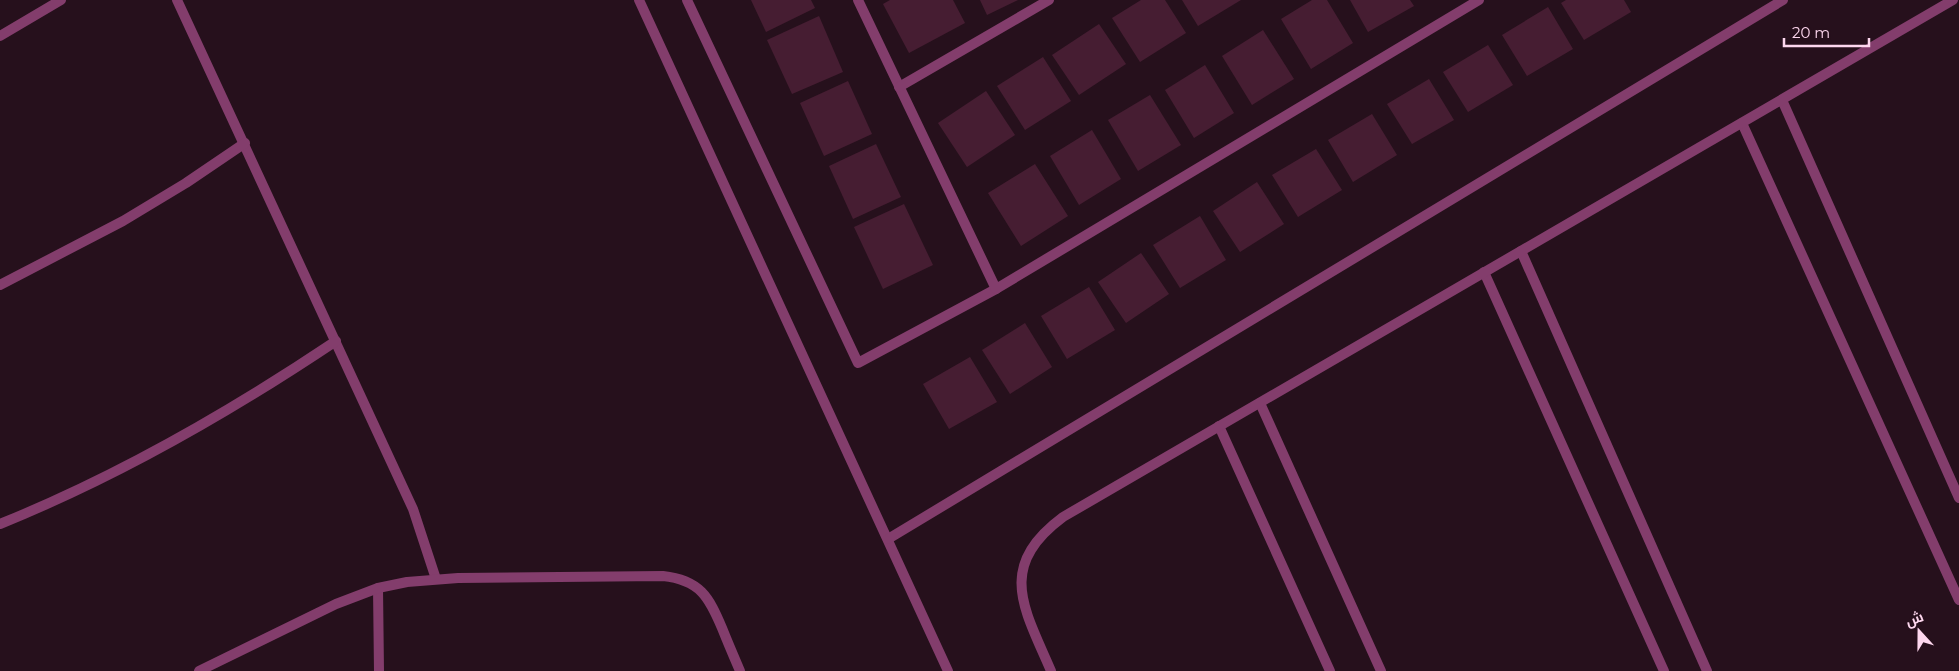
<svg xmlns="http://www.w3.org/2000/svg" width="1959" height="671" font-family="Montserrat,Cairo,sans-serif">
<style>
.building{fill:#461d32}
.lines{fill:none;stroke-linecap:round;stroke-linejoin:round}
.minor{stroke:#833d6c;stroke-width:10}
.tertiary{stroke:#833d6c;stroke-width:10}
</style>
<rect width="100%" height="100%" fill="#26101c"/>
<g class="building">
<path d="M751 0H811L815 8 766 32Z"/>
<path d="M890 0H953L965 23 909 53 883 4Z"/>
<path d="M980 0H1018L987 15Z"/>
<path d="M1141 0H1165L1186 33 1140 62 1112 18Z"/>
<path d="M1182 0H1241L1198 26Z"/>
<path d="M1312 0H1327L1353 43 1311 69 1281 19Z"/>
<path d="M1350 0H1410L1414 6 1368 32Z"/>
<path d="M1566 0H1624L1631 12 1584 40 1561 3Z"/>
<path d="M1548 7 1573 49 1527 76 1502 35Z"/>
<path d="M819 16 843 72 792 94 767 40Z"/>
<path d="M1099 24 1126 64 1079 95 1052 55Z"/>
<path d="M1263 30 1294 79 1252 105 1222 56Z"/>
<path d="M1488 45 1513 85 1468 112 1443 72Z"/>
<path d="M1043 57 1071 101 1025 130 997 86Z"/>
<path d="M1205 65 1234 113 1194 138 1165 90Z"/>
<path d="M1429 79 1454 120 1412 144 1387 104Z"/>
<path d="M848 81 872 134 824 156 800 103Z"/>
<path d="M986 91 1015 135 967 167 938 123Z"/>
<path d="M1150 95 1181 145 1138 171 1108 120Z"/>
<path d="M1372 114 1397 155 1353 182 1328 140Z"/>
<path d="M1092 130 1121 179 1079 205 1050 156Z"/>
<path d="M876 144 901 197 853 219 829 166Z"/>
<path d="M1316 149 1342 190 1298 217 1272 175Z"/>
<path d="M1035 164 1068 216 1021 246 988 193Z"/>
<path d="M1257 182 1284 224 1240 252 1213 211Z"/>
<path d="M904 204 933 265 883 289 854 227Z"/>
<path d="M1200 216 1226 260 1180 288 1153 245Z"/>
<path d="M1141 253 1169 294 1126 323 1098 282Z"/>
<path d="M1089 287 1115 330 1067 359 1041 316Z"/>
<path d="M1025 323 1052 367 1010 394 982 350Z"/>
<path d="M970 357 997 402 949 429 923 384Z"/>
</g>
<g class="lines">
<g class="minor">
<path d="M177 0 413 509 436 579"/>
<path d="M687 0 858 363 996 289"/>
<path d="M858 0 996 289 1479 0"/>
<path d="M0 36 61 0"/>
<path d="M899 87 1049 0"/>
<path d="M1782 100 1959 498"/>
<path d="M1742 123 1959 600"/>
<path d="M1521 251 1707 671"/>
<path d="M1484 272 1664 671"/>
<path d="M0 285 123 221 186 183 245 143"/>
<path d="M1260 403 1381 671"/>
<path d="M1219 426 1330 671"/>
<path d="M0 524C119 476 230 412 336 341"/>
<path d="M378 588 379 671"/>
<path d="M199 671 336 604 378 588 407 582 458 578 663 576C700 580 709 597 722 628 728 643 734 657 740 671"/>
<path d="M1051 671C1024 608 996 567 1063 517L1953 0"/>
</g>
<g class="tertiary">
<path d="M639 0 948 671"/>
<path d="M888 539 1783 0"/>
</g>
</g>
<g transform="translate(1919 631) rotate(339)" stroke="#26101c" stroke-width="4" paint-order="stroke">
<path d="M0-4L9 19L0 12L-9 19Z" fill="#fdd7ee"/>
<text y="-8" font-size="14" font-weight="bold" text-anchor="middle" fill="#fdd7ee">ش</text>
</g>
<path d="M1784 38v8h85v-8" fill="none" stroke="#fdd7ee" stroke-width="2.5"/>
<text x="1792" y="38" font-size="15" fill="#fdd7ee" stroke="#26101c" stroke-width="4" paint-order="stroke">20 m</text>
</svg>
